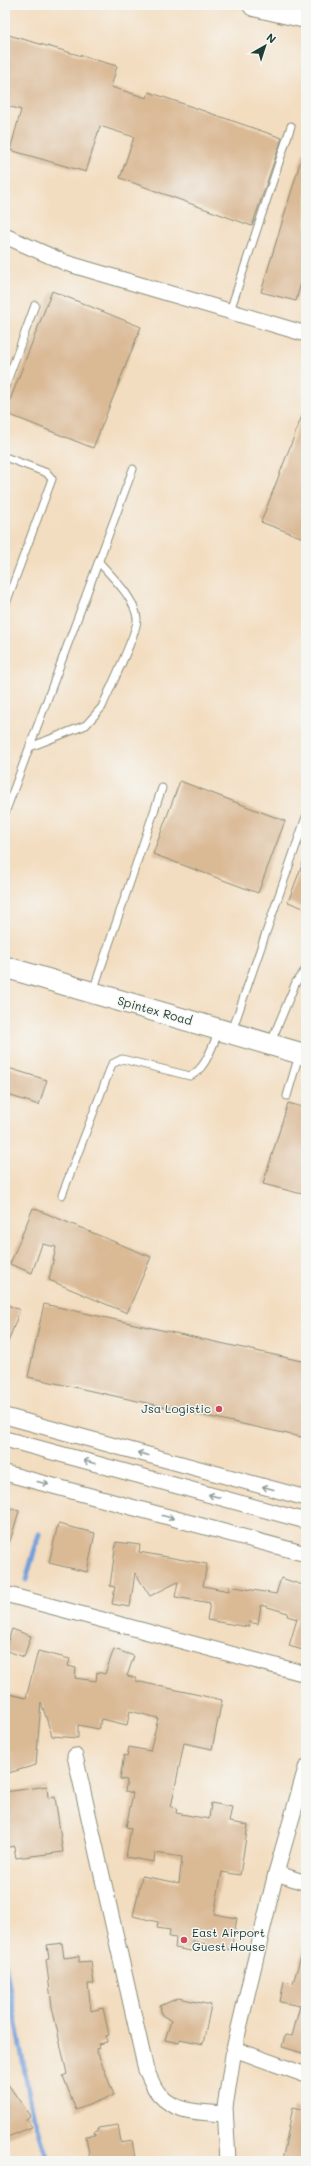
<svg xmlns="http://www.w3.org/2000/svg" width="311" height="2166" font-family="Mali,sans-serif">
<style>
.lines{fill:none;stroke-linecap:round;stroke-linejoin:round}
.stream{stroke:#729fda;stroke-width:5}
.building{fill:#dab995}
.lane-casing{stroke:#898d7a;stroke-width:9}
.street-casing{stroke:#898d7a;stroke-width:17}
.secondary-casing{stroke:#898d7a;stroke-width:23}
.highway-casing{stroke:#898d7a;stroke-width:24}
.lane{stroke:#fff;stroke-width:7}
.street{stroke:#fff;stroke-width:15}
.secondary{stroke:#fff;stroke-width:21}
.highway{stroke:#fff;stroke-width:22}
.oneway{stroke:#8f9e9a}
.poi-dot{fill:#d1495b;stroke:#f6f6f2;stroke-width:1.5}
.labels{text-anchor:middle;stroke-width:3;stroke-linejoin:round;paint-order:stroke}
.street-label{font-size:12px;fill:#1f3d34;stroke:#f6f6f2}
.poi-label{font-size:12px;fill:#1f3d34;stroke:#f6f6f2;text-anchor:end}
</style>
<rect width="100%" height="100%" fill="#f6f6f2"/>
<filter id="ink" filterUnits="userSpaceOnUse"><feTurbulence type="fractalNoise" baseFrequency=".025" numOctaves="2"/><feDisplacementMap in="SourceGraphic" scale="8" xChannelSelector="R" yChannelSelector="G"/><feConvolveMatrix kernelMatrix="1 2 1 2 8 2 1 2 1" color-interpolation-filters="sRGB"/></filter>
<filter id="wash" filterUnits="userSpaceOnUse"><feTurbulence type="fractalNoise" baseFrequency=".012" numOctaves="4" result="noise"/><feDisplacementMap in="SourceGraphic" scale="16" xChannelSelector="R" yChannelSelector="G"/><feGaussianBlur stdDeviation="0.9" result="paint"/><feColorMatrix in="noise" values="0 0 0 0 0 0 0 0 0 0 0 0 0 0 0 0 0 1.4 0 .05"/><feComposite in="paint" operator="in"/></filter>
<g filter="url(#wash)">
<rect width="100%" height="100%" fill="#f3ddc0"/>
<g class="lines">
<g class="stream">
<path d="M26 1580 39 1534"/>
<path d="M5 1964 31 2105 48 2161"/>
</g>
</g>
<g id="blocks">
<g class="building">
<path d="M5 34 117 66 111 87 147 98 149 92 282 138 252 226 120 178 134 137 100 126 86 172 10 150 21 110 5 105Z"/>
<path d="M303 153 306 154V264L296 301 261 292Z"/>
<path d="M52 291 141 327 93 448 5 413Z"/>
<path d="M305 408H306V539L261 522Z"/>
<path d="M180 781 285 821 258 893 153 854Z"/>
<path d="M305 857H306V909L288 902Z"/>
<path d="M5 1067 47 1080 39 1105 5 1094Z"/>
<path d="M288 1103 306 1108V1119L303 1130 306 1131V1195L263 1184Z"/>
<path d="M33 1208 151 1257 127 1313 49 1280 56 1247 42 1244 32 1273 10 1264Z"/>
<path d="M5 1304 20 1310 7 1345H5Z"/>
<path d="M44 1304 306 1362V1438L28 1377Z"/>
<path d="M5 1506 19 1511 8 1548 5 1547Z"/>
<path d="M58 1524 95 1533 87 1572 49 1563Z"/>
<path d="M116 1542 140 1545 139 1552 207 1564 203 1586 229 1591V1586L276 1594 281 1578 306 1586V1651L289 1646 297 1619 287 1616 288 1613 261 1605 258 1624 249 1622 248 1627 207 1620 210 1603 175 1597 178 1582 150 1596 135 1573 130 1607 112 1604 115 1587 110 1586Z"/>
<path d="M12 1629 31 1636 24 1657 5 1650Z"/>
<path d="M114 1649 134 1656 127 1676 136 1678V1681L222 1700 212 1749 184 1743 171 1807 177 1808 176 1813 209 1819 211 1803 232 1807 229 1822 248 1825 240 1875 222 1872 214 1914 237 1918 231 1950 193 1941 191 1951 175 1948 176 1938 169 1937 170 1930 157 1928 158 1922 133 1916 142 1876 179 1883 182 1857 155 1853 154 1862 126 1857 131 1828 126 1827 133 1793 125 1791 127 1780 120 1779 124 1755 127 1756 129 1747 150 1751 158 1718 130 1711 127 1725 101 1719 99 1729 78 1725V1738L52 1736 41 1702 36 1765 5 1774V1693L26 1698 38 1651 70 1659 68 1666 76 1668 75 1678 96 1681 97 1672 105 1674Z"/>
<path d="M47 1786 48 1798 55 1797 63 1852 16 1858 14 1846 5 1848V1792Z"/>
<path d="M62 1943 64 1958 79 1956V1962L91 1961 94 1984H88L91 2011 103 2008 109 2035 106 2036 107 2042 98 2044 99 2048 96 2049 114 2095 76 2110 63 2076 67 2074 52 2007 46 1960 49 1959 47 1945Z"/>
<path d="M303 1950H306V2054L282 2047 285 2035 292 2036 300 2006 280 2002 284 1981 293 1983Z"/>
<path d="M178 1998 211 2005 203 2044 180 2039 179 2043 165 2040 171 2021 162 2015 160 2006Z"/>
<path d="M5 2080 30 2116 26 2119 32 2127 5 2138Z"/>
<path d="M293 2107 306 2110V2161H282Z"/>
<path d="M118 2125 121 2142 132 2140 135 2158 114 2161H90L86 2136 95 2135 94 2132 98 2131V2128Z"/>
</g>
</g>
</g>
<g filter="url(#ink)">
<use href="#blocks" fill-opacity="0" stroke="#898d7a" stroke-width="1"/>
<g class="lines">
<defs>
<g id="lane">
<path d="M230 311 291 126"/>
<path d="M5 387 35 305"/>
<path d="M5 457 47 473 52 479 5 606"/>
<path d="M30 747 86 725 102 707C108 692 139 630 137 618 134 597 112 577 99 562"/>
<path d="M5 813 133 469"/>
<path d="M5 982 9 971"/>
<path d="M93 991 162 788"/>
<path d="M232 1031 306 817"/>
<path d="M271 1042 296 982 306 969"/>
<path d="M287 1096 299 1055"/>
<path d="M62 1195 112 1064 122 1059 190 1076C206 1069 212 1046 219 1031"/>
</g>
<g id="street">
<path d="M5 236 66 263 306 334"/>
<path d="M5 1416 306 1498"/>
<path d="M5 1439 306 1521"/>
<path d="M5 1473 306 1554"/>
<path d="M5 1594 306 1674"/>
<path d="M75 1756 146 2070C150 2077 153 2088 159 2094 176 2114 201 2112 225 2114"/>
<path d="M276 1873 306 1883"/>
<path d="M234 2049 306 2075"/>
<path d="M228 2161 225 2107 234 2049 276 1873 306 1768"/>
</g>
<path id="secondary" d="M5 967 306 1055"/>
<path id="highway" d="M254 5 306 17"/>
</defs>
<use href="#lane" class="lane-casing"/>
<use href="#street" class="street-casing"/>
<use href="#secondary" class="secondary-casing"/>
<use href="#highway" class="highway-casing"/>
<use href="#lane" class="lane"/>
<use href="#street" class="street"/>
<use href="#secondary" class="secondary"/>
<use href="#highway" class="highway"/>
</g>
<defs><path id="oneway-shaft" d="M-6 0H5M1.5-3L5.5 0L1.5 3" fill="none" stroke-width="1.6" stroke-linecap="round" stroke-linejoin="round"/></defs>
<g class="oneway">
<use href="#oneway-shaft" transform="translate(143 1454) rotate(-165)"/>
<use href="#oneway-shaft" transform="translate(89 1462) rotate(-165)"/>
<use href="#oneway-shaft" transform="translate(43 1483) rotate(15)"/>
<use href="#oneway-shaft" transform="translate(268 1488) rotate(-165)"/>
<use href="#oneway-shaft" transform="translate(214 1496) rotate(-165)"/>
<use href="#oneway-shaft" transform="translate(168 1517) rotate(15)"/>
</g>
</g>
<g class="poi-dot">
<circle cx="219" cy="1409" r="4"/>
<circle cx="184" cy="1940" r="4"/>
</g>
<g class="labels">
<g class="street-label">
<text transform="translate(155 1011) rotate(16)" y="4">Spintex Road</text>
</g>
<g class="poi-label">
<text x="211" y="1413">Jsa Logistic</text>
<text x="192" y="1937" text-anchor="start">East Airport<tspan x="192" dy="14">Guest House</tspan></text>
</g>
</g>
<rect width="311" height="2166" fill="none" stroke="#f6f6f2" stroke-width="20"/>
<g transform="translate(265 46) rotate(39)" stroke="#f6f6f2" stroke-width="3" paint-order="stroke">
<path d="M0-3L7 15L0 10L-7 15Z" fill="#1f3d34"/>
<text y="-6" font-size="11" font-weight="bold" text-anchor="middle" fill="#1f3d34">N</text>
</g>
</svg>
